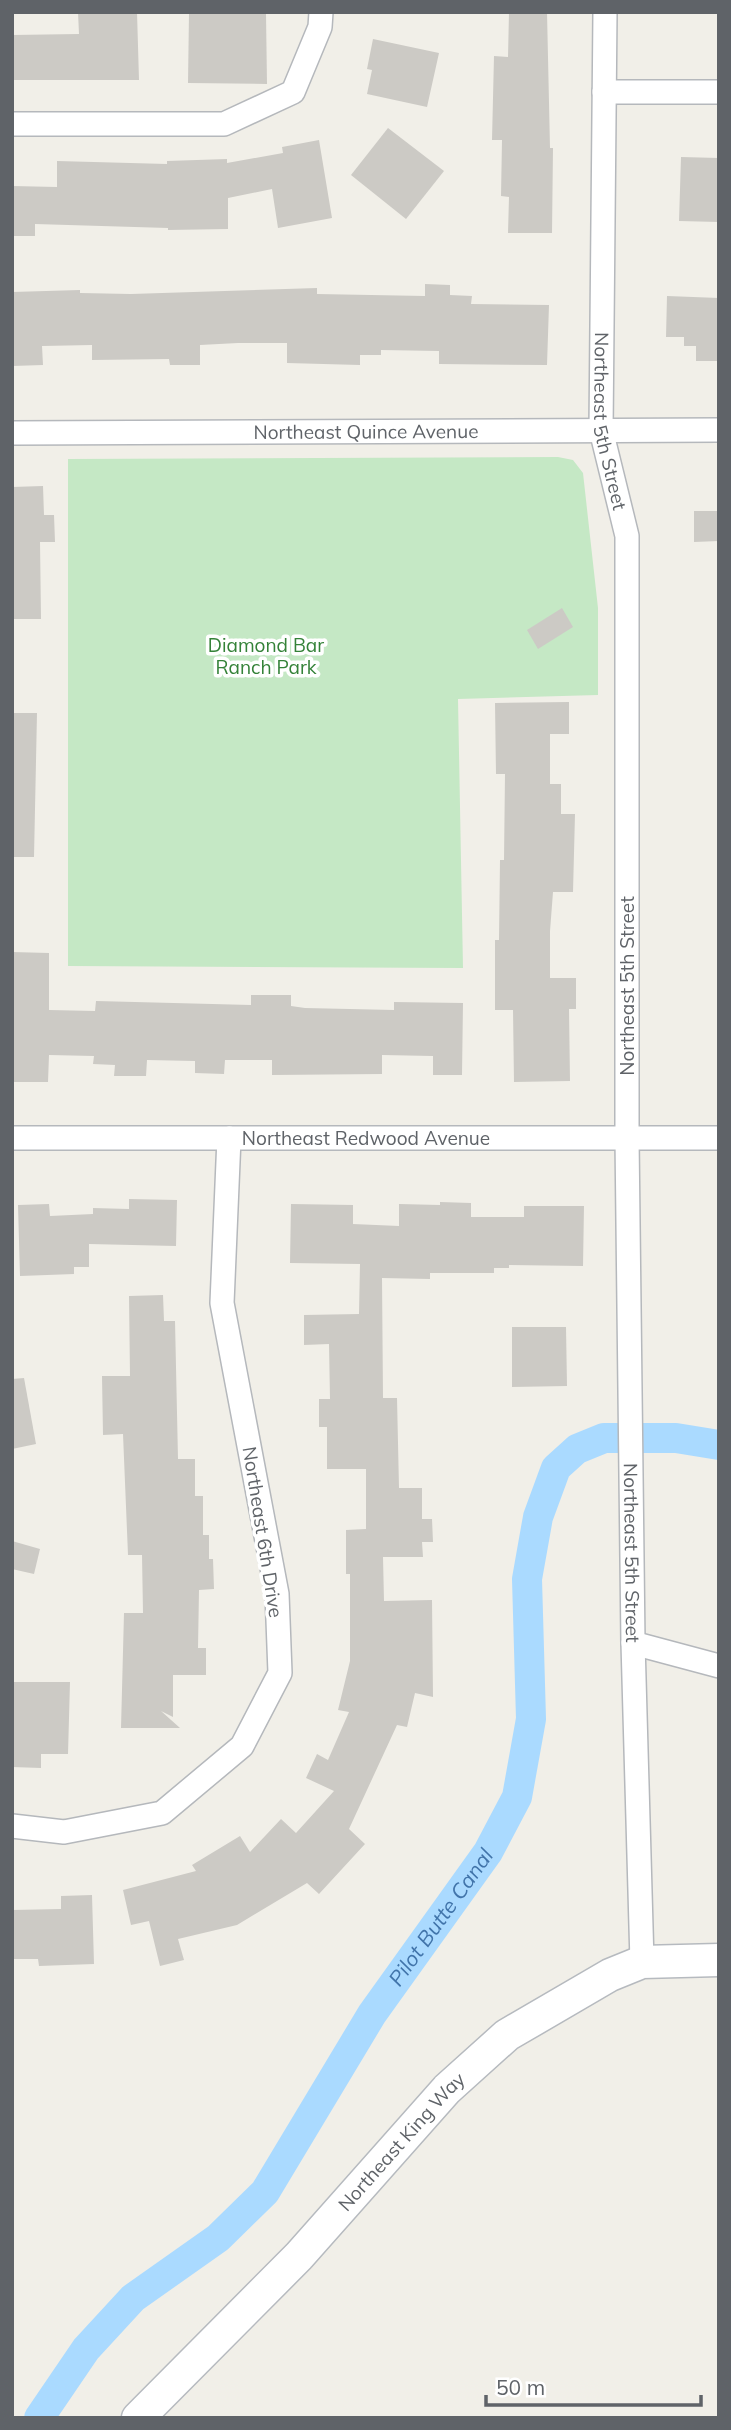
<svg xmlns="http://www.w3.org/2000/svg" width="731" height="2430" font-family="Mulish,sans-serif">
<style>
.green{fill:#c5e8c5}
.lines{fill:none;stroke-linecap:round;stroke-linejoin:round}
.canal{stroke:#aadaff;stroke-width:30}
.building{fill:#cccac5}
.street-casing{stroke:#b5b8bc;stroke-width:26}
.secondary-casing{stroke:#b6babf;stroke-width:35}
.street{stroke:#fff;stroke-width:23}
.secondary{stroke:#fff;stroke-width:32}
.labels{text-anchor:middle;stroke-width:7;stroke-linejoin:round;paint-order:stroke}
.street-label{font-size:19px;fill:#5f6368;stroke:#fff}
.park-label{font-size:19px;fill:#348238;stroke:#fff}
.water-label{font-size:21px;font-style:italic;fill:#4174aa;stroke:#fff}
</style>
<rect width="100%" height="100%" fill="#f1efe8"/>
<path class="green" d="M558 457 573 460 583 473 598 608V695L458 699 463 968 68 966V459Z"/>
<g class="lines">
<path class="canal" id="s1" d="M39 2418 86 2349 133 2298 218 2238 265 2192 372 2014 488 1852 517 1797 531 1719 527 1579 538 1517 556 1468 577 1449 604 1438H676L719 1445"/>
</g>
<g class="building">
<path d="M78 12H137L139 80H12V35L79 34Z"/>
<path d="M509 12H547L550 148H553L552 233H508L509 197 501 196 502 140H492L494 56 508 57Z"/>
<path d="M189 13 266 14 267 84 188 83Z"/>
<path d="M373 39 439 53 427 107 367 94 372 70 367 69Z"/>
<path d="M388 128 444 171 406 219 351 175Z"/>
<path d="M319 140 332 218 278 228 272 189 228 198V229L168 230V228L35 224V236H12V186L57 187V161L167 164V161L227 159V163L283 153 282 147Z"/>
<path d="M681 157 719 158V222L679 221Z"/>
<path d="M425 284 450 285V295L472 296 471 304 549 305 547 365 439 364V351L381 350V355H360V365L287 363V343H238L200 345V365H170L169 359 92 360V345L42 346 43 365 12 366V292L80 290V293L131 294 317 288V294L425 296Z"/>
<path d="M667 296 719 298V361H696V346H684V337H666Z"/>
<path d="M43 486 44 515H54L55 542H40L41 619H12V487Z"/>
<path d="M694 511H719V541L694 542Z"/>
<path d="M562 608 573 627 538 649 527 630Z"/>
<path d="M569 702V734H550V784H561V814H575L573 892H553L550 931V978H576V1009H569L570 1081 514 1082 513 1010H495V940H499L500 860H504L505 774H496L495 703Z"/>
<path d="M12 713H37L34 857H12Z"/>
<path d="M12 952 49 953V1010L95 1011 96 1001 251 1005V995H291V1006L305 1008 394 1010V1002L463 1003 462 1075H433V1056L382 1055V1074L272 1075V1060H225L224 1074 195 1073V1061L147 1060 146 1076H114L115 1065 93 1064 94 1056 49 1055 48 1082H12Z"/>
<path d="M129 1199 177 1200 176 1246 89 1244V1267H74V1274L20 1276 18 1205 49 1204 50 1216 93 1214V1208L129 1209Z"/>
<path d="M440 1202 471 1203V1217H524V1206H584L583 1266 509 1265V1268H494V1273H430V1279L382 1278 383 1398H397L399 1488H422V1519H432L433 1542H422L423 1557H383L384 1601 432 1600 433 1697 415 1693 407 1727 397 1725 349 1829 365 1844 319 1894 307 1883 237 1925 178 1939 184 1960 160 1966 149 1921 131 1925 123 1890 196 1871 192 1865 240 1836 250 1852 281 1819 296 1833 334 1791 306 1778 317 1754 328 1760 349 1712 338 1710 350 1661V1574H346V1530L366 1529V1469H327V1427H319V1399H330L329 1344 304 1345V1315L359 1314 360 1264 290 1263 291 1204 353 1205V1224L399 1226V1204L440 1205Z"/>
<path d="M163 1295 164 1321H175L178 1459H195V1496H203V1535H209V1559H213L214 1589 199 1590 198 1648H206V1675H173V1717L161 1711 180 1728H121L124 1613H143L142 1555H128L123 1434 103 1435 102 1376H130L129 1296Z"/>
<path d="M512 1327H566L567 1386 512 1387Z"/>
<path d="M24 1378 36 1444 12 1449V1379Z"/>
<path d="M12 1541 40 1549 34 1574 12 1569Z"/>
<path d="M12 1682H70L68 1754H41V1768L12 1767Z"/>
<path d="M92 1895 94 1964 39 1966 38 1959H12V1910L61 1909V1896Z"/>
</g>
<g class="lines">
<defs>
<g id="street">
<path id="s2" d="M605 12 601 430 627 536V1138L633 1643 642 1962"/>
<path d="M604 92H719"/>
<path d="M12 124H224L293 92 320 27 321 12"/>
<path id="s3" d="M12 433 719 430"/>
<path id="s4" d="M12 1138H719"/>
<path d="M633 1643 719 1666"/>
<path d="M12 1826 64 1832 162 1813 242 1746 280 1673 277 1594 222 1303 229 1138"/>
</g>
<g id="secondary">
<path id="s5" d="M138 2418 299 2256 447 2089 507 2035 610 1975 642 1962 719 1960"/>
</g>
</defs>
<use href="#street" class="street-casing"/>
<use href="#secondary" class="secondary-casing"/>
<use href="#street" class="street"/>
<use href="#secondary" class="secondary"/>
</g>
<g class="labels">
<g class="street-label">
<text dy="7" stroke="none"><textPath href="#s2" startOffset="410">Northeast 5th Street</textPath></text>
<text dy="7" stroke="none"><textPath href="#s3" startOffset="354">Northeast Quince Avenue</textPath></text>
<text transform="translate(627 986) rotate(-90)" y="7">Northeast 5th Street</text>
<text dy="7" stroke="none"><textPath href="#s4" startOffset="354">Northeast Redwood Avenue</textPath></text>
<text transform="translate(263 1532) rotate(81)" y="7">Northeast 6th Drive</text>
<text dy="7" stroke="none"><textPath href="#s2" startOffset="1544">Northeast 5th Street</textPath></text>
<text dy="7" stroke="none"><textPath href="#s5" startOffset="382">Northeast King Way</textPath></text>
</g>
<g class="park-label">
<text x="266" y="652">Diamond Bar<tspan x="266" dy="22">Ranch Park</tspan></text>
</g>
<g class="water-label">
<text dy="7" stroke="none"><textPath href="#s1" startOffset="649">Pilot Butte Canal</textPath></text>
</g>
</g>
<rect width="731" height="2430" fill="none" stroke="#5f6368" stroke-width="28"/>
<path d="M486 2395v10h215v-10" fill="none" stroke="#5f6368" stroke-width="3.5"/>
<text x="496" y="2395" font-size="21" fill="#5f6368" stroke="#ffffff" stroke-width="5" paint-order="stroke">50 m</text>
</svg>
